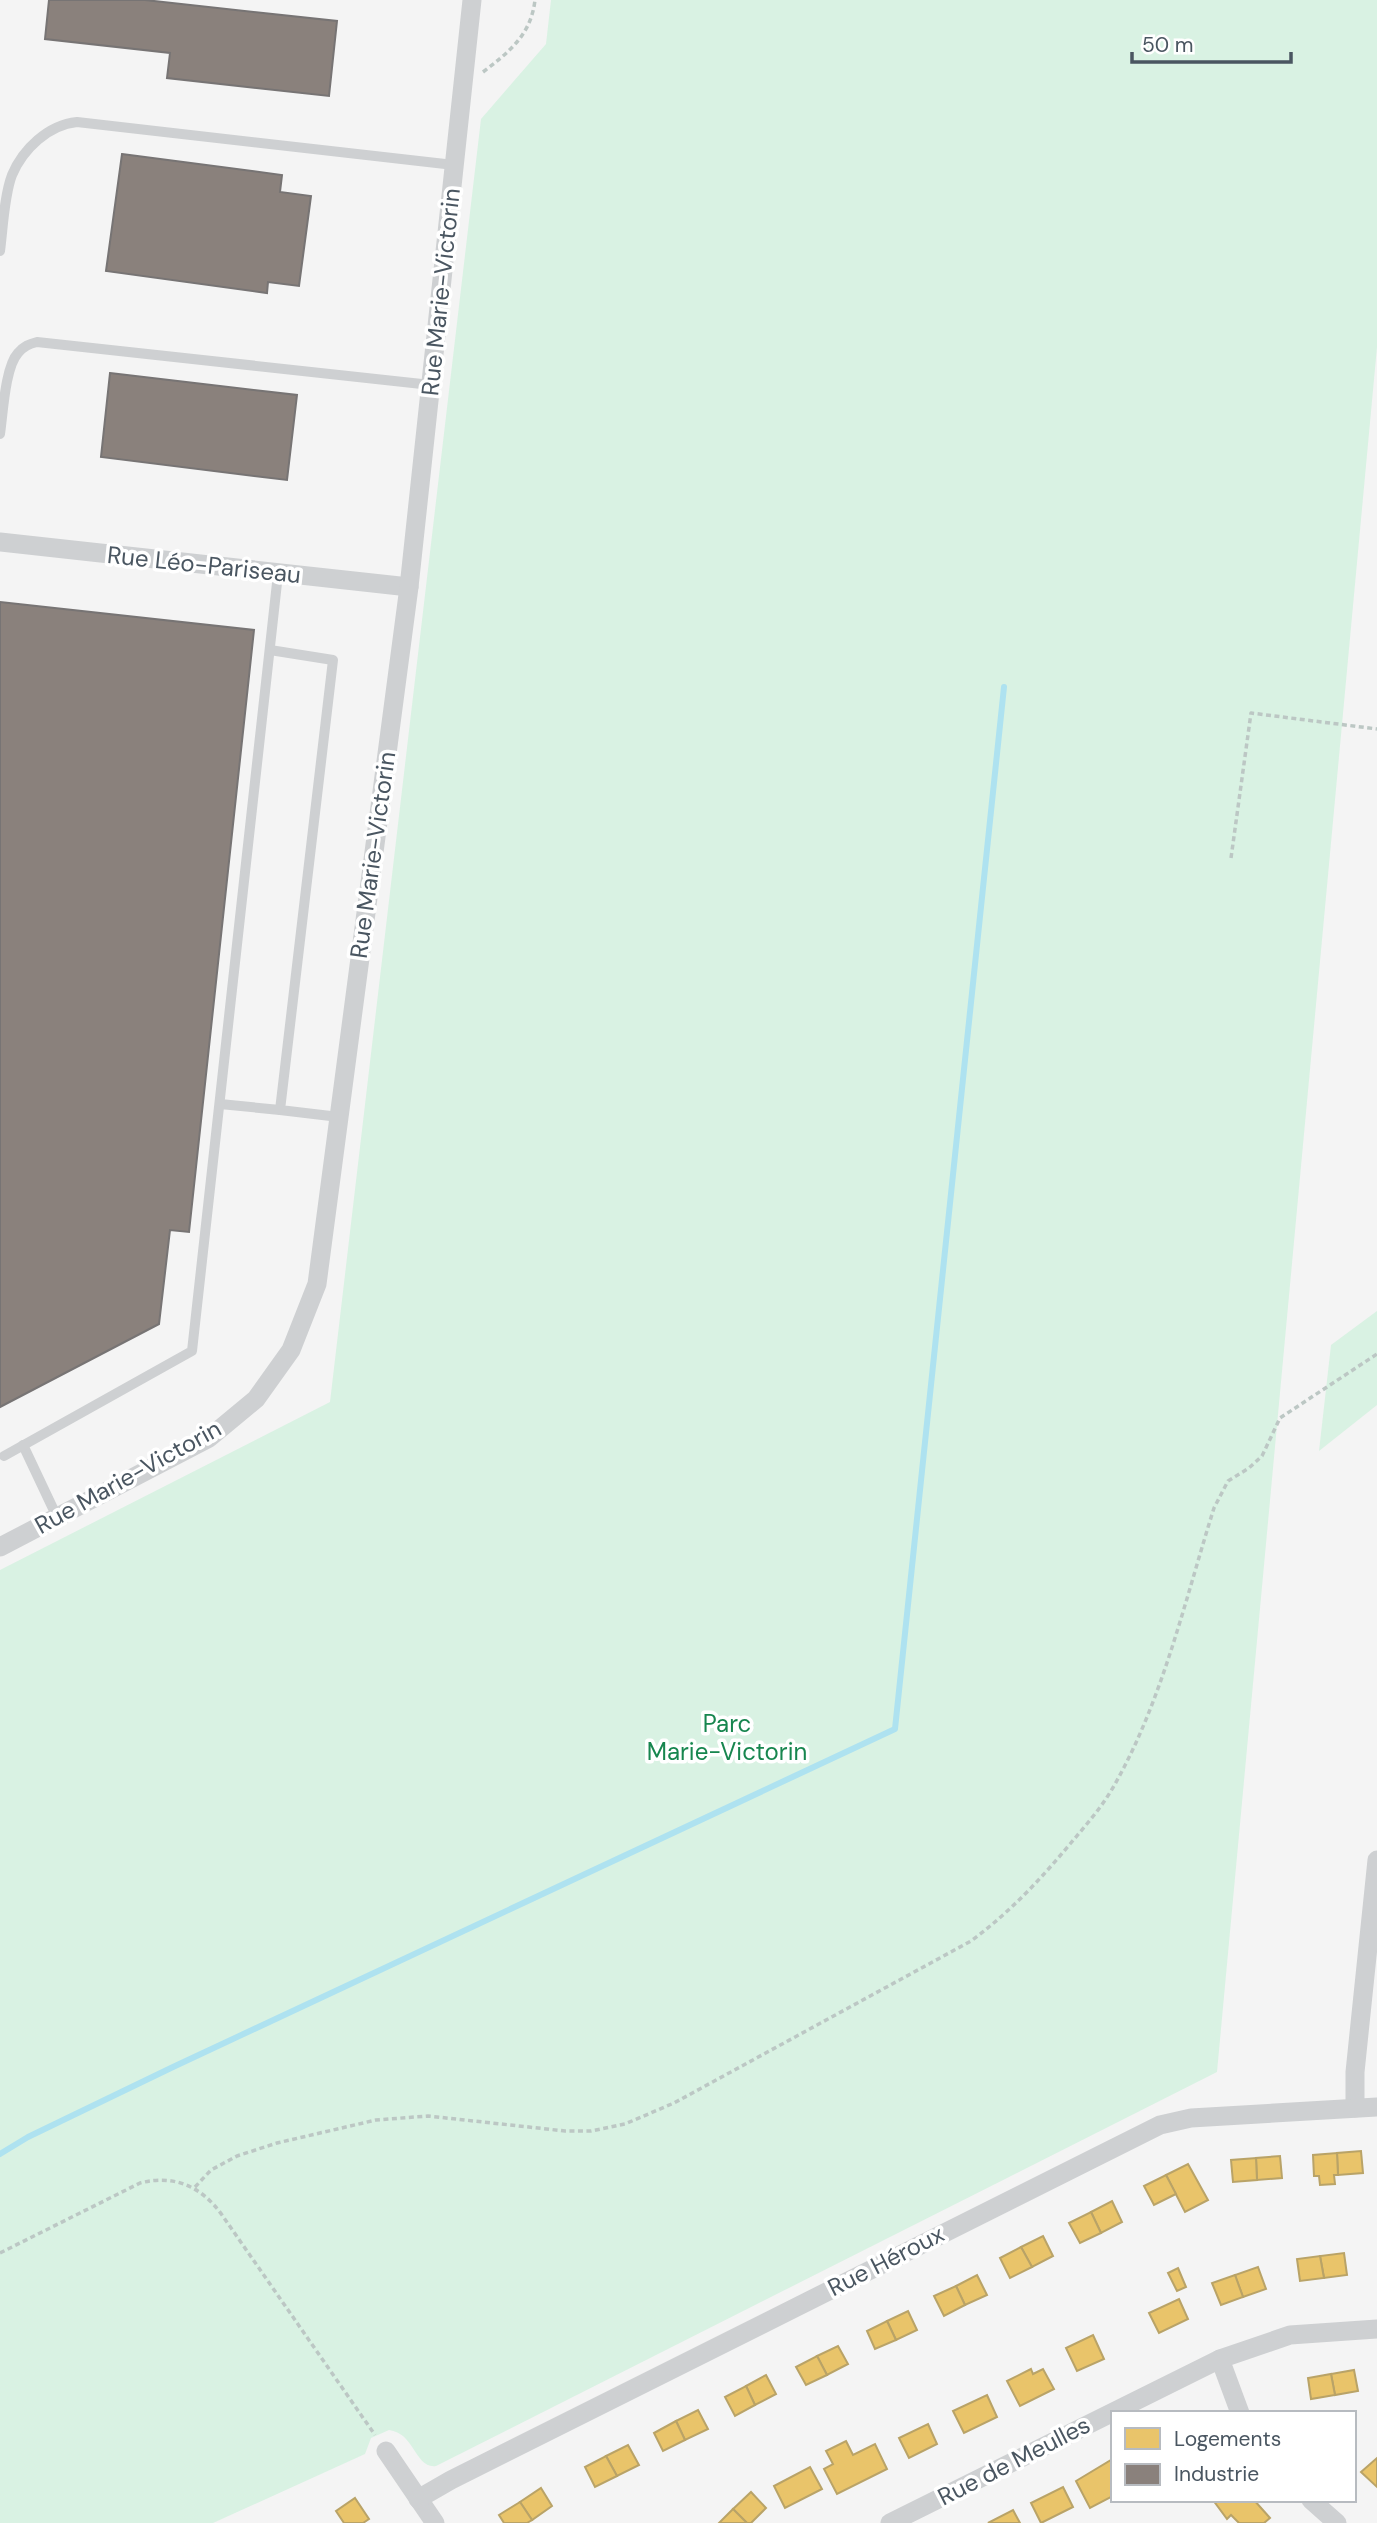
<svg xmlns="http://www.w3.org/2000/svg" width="1377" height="2523" font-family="'DM Sans',sans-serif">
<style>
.green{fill:#d9f2e3}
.homes{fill:#e9c46a;stroke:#b9a367;stroke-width:2}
.industry{fill:#8a817c;stroke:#777474;stroke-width:2}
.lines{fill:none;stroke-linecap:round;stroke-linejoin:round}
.stream{stroke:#aee2f0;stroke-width:6}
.path{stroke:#bcc7c4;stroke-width:3.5;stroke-dasharray:5 3.5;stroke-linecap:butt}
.service{stroke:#ced0d2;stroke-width:10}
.minor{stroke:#ced0d2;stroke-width:19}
.labels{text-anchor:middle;stroke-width:7;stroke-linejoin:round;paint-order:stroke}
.street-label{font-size:24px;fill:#4a5661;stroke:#fff}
.park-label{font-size:24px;fill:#17864f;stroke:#fff}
</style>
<rect width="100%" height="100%" fill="#f4f4f4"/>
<g class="green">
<path d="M551 0H1377V347L1217 2072 436 2466C415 2469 415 2433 389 2430L371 2438 365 2454 213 2523H0V1570L330 1402 481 119 546 44Z"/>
<path d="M1377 1311V1405L1319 1451 1331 1345Z"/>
</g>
<g class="homes">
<path d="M1361 2151 1363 2173 1338 2175 1337 2153Z"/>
<path d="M1337 2153 1338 2175H1334L1335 2184 1320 2185 1319 2176H1314L1313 2155Z"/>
<path d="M1280 2156 1282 2178 1257 2180 1256 2158Z"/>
<path d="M1256 2158 1257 2180 1233 2182 1231 2160Z"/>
<path d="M1188 2164 1208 2200 1185 2212 1166 2175Z"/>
<path d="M1166 2175 1176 2194 1154 2205 1144 2186Z"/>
<path d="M1112 2201 1122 2222 1101 2233 1091 2212Z"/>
<path d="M1091 2212 1101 2233 1080 2243 1069 2223Z"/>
<path d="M1043 2236 1053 2256 1032 2267 1021 2247Z"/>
<path d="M1021 2247 1032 2267 1010 2278 1000 2258Z"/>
<path d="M1344 2253 1347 2275 1324 2278 1320 2256Z"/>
<path d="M1320 2256 1324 2278 1300 2281 1297 2259Z"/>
<path d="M1258 2267 1266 2289 1243 2297 1235 2275Z"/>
<path d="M1178 2268 1186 2287 1177 2291 1168 2273Z"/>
<path d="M977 2275 987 2295 965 2305 956 2286Z"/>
<path d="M1235 2275 1243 2297 1221 2305 1212 2283Z"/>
<path d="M956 2286 965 2305 944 2316 934 2296Z"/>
<path d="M1179 2299 1188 2319 1159 2333 1149 2313Z"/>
<path d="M908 2311 917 2330 896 2340 887 2321Z"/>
<path d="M887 2321 896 2340 875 2349 867 2331Z"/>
<path d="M1093 2335 1104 2359 1077 2371 1066 2348Z"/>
<path d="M838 2346 848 2364 827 2375 817 2356Z"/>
<path d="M817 2356 827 2375 806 2385 796 2367Z"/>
<path d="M1031 2369 1033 2374 1043 2369 1054 2389 1020 2406 1007 2381Z"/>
<path d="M1354 2370 1358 2391 1335 2395 1331 2374Z"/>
<path d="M1331 2374 1335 2395 1311 2399 1308 2378Z"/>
<path d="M766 2375 776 2394 755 2405 746 2386Z"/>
<path d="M746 2386 755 2405 735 2416 725 2397Z"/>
<path d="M987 2395 997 2417 964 2433 953 2411Z"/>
<path d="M698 2410 708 2429 685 2440 676 2421Z"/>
<path d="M676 2421 685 2440 663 2451 654 2433Z"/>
<path d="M928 2424 937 2444 909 2458 899 2438Z"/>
<path d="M846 2441 853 2455 875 2444 887 2469 837 2494 824 2469 833 2464 826 2451Z"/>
<path d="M628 2445 639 2465 617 2476 606 2456Z"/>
<path d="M606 2456 617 2476 595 2487 585 2467Z"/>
<path d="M1377 2458V2487L1361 2472Z"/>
<path d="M1111 2460 1113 2496 1090 2508 1076 2481Z"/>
<path d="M810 2467 822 2489 785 2508 774 2486Z"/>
<path d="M1063 2487 1073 2507 1041 2523 1031 2503Z"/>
<path d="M541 2488 552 2506 532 2520 520 2502Z"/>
<path d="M751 2492 766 2508 751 2523H747L733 2509Z"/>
<path d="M355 2498 369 2519 363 2523H344L336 2511Z"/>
<path d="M1213 2500H1254L1270 2518 1264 2523H1239L1231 2515 1227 2519Z"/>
<path d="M520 2502 532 2520 527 2523H504L499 2515Z"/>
<path d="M733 2509 747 2523H719Z"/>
<path d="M1013 2510 1020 2523H988Z"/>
</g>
<g class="industry">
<path d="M49 0H145L337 21 329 96 167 78 170 53 45 39Z"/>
<path d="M122 154 282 175 280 192 311 196 299 286 268 282 267 293 106 271Z"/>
<path d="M110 373 297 395 287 480 101 457Z"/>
<path d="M0 602 254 630 189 1232 170 1230 159 1324 0 1407Z"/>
</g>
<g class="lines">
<path class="stream" d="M0 2154 28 2137 173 2067 895 1729 1004 687"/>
<g class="path">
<path d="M483 72C509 52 531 35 535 0"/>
<path d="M1231 858 1251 713 1377 729"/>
<path d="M195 2187 211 2170 237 2156 277 2143 376 2120 428 2116 565 2131H591L625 2124 674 2103 971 1941C1009 1913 1040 1880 1070 1844 1086 1825 1103 1806 1115 1784 1163 1699 1185 1600 1214 1508L1228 1481 1249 1468 1262 1456 1280 1418 1377 1354"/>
<path d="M0 2253 140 2183C175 2174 202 2187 222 2215L375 2435"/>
</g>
<g class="service">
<path d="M0 251C3 229 4 196 12 175 23 149 48 125 77 122L454 165"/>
<path d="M0 434C3 414 5 367 18 353 24 346 29 344 37 342L431 385"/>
<path d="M270 650 333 660 280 1110 339 1117"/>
<path d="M220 1104 280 1110"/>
<path d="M23 1445 57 1517"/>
<path d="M4 1456 192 1351 278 574"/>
</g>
<g class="minor">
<path d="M0 542 409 587"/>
<path d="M0 1547 209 1438 256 1399 291 1350 317 1284 409 587 472 0"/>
<path d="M1355 2108V2072L1377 1860"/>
<path d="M1220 2359 1240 2413"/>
<path d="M386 2451 435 2523"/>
<path d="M418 2499 451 2480 1160 2125 1191 2118 1377 2107"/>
<path d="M1311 2500 1337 2523"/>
<path d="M890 2523 1220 2359 1290 2335 1377 2329"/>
</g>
</g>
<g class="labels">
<g class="street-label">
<text transform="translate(441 292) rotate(-84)" y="8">Rue Marie-Victorin</text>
<text transform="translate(204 565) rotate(6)" y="8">Rue Léo-Pariseau</text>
<text transform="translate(373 855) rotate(-82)" y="8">Rue Marie-Victorin</text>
<text transform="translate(128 1477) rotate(-29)" y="8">Rue Marie-Victorin</text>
<text transform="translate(886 2261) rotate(-27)" y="8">Rue Héroux</text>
<text transform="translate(1014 2461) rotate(-27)" y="8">Rue de Meulles</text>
</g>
<g class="park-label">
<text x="727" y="1732">Parc<tspan x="727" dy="28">Marie-Victorin</tspan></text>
</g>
</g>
<rect x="1111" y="2411" width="245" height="91" fill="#ffffff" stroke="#b7bbc0" stroke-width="2"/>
<rect x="1125" y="2428" width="35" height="21" fill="#e9c46a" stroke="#b7bbc0" stroke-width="2"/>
<text x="1174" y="2446" font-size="21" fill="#4a5661">Logements</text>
<rect x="1125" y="2464" width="35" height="21" fill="#8a817c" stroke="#b7bbc0" stroke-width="2"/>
<text x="1174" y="2481" font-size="21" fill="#4a5661">Industrie</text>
<path d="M1132 52v10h159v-10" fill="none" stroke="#4a5661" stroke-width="3.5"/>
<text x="1142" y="52" font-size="21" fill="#4a5661" stroke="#ffffff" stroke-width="5" paint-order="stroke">50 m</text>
</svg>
